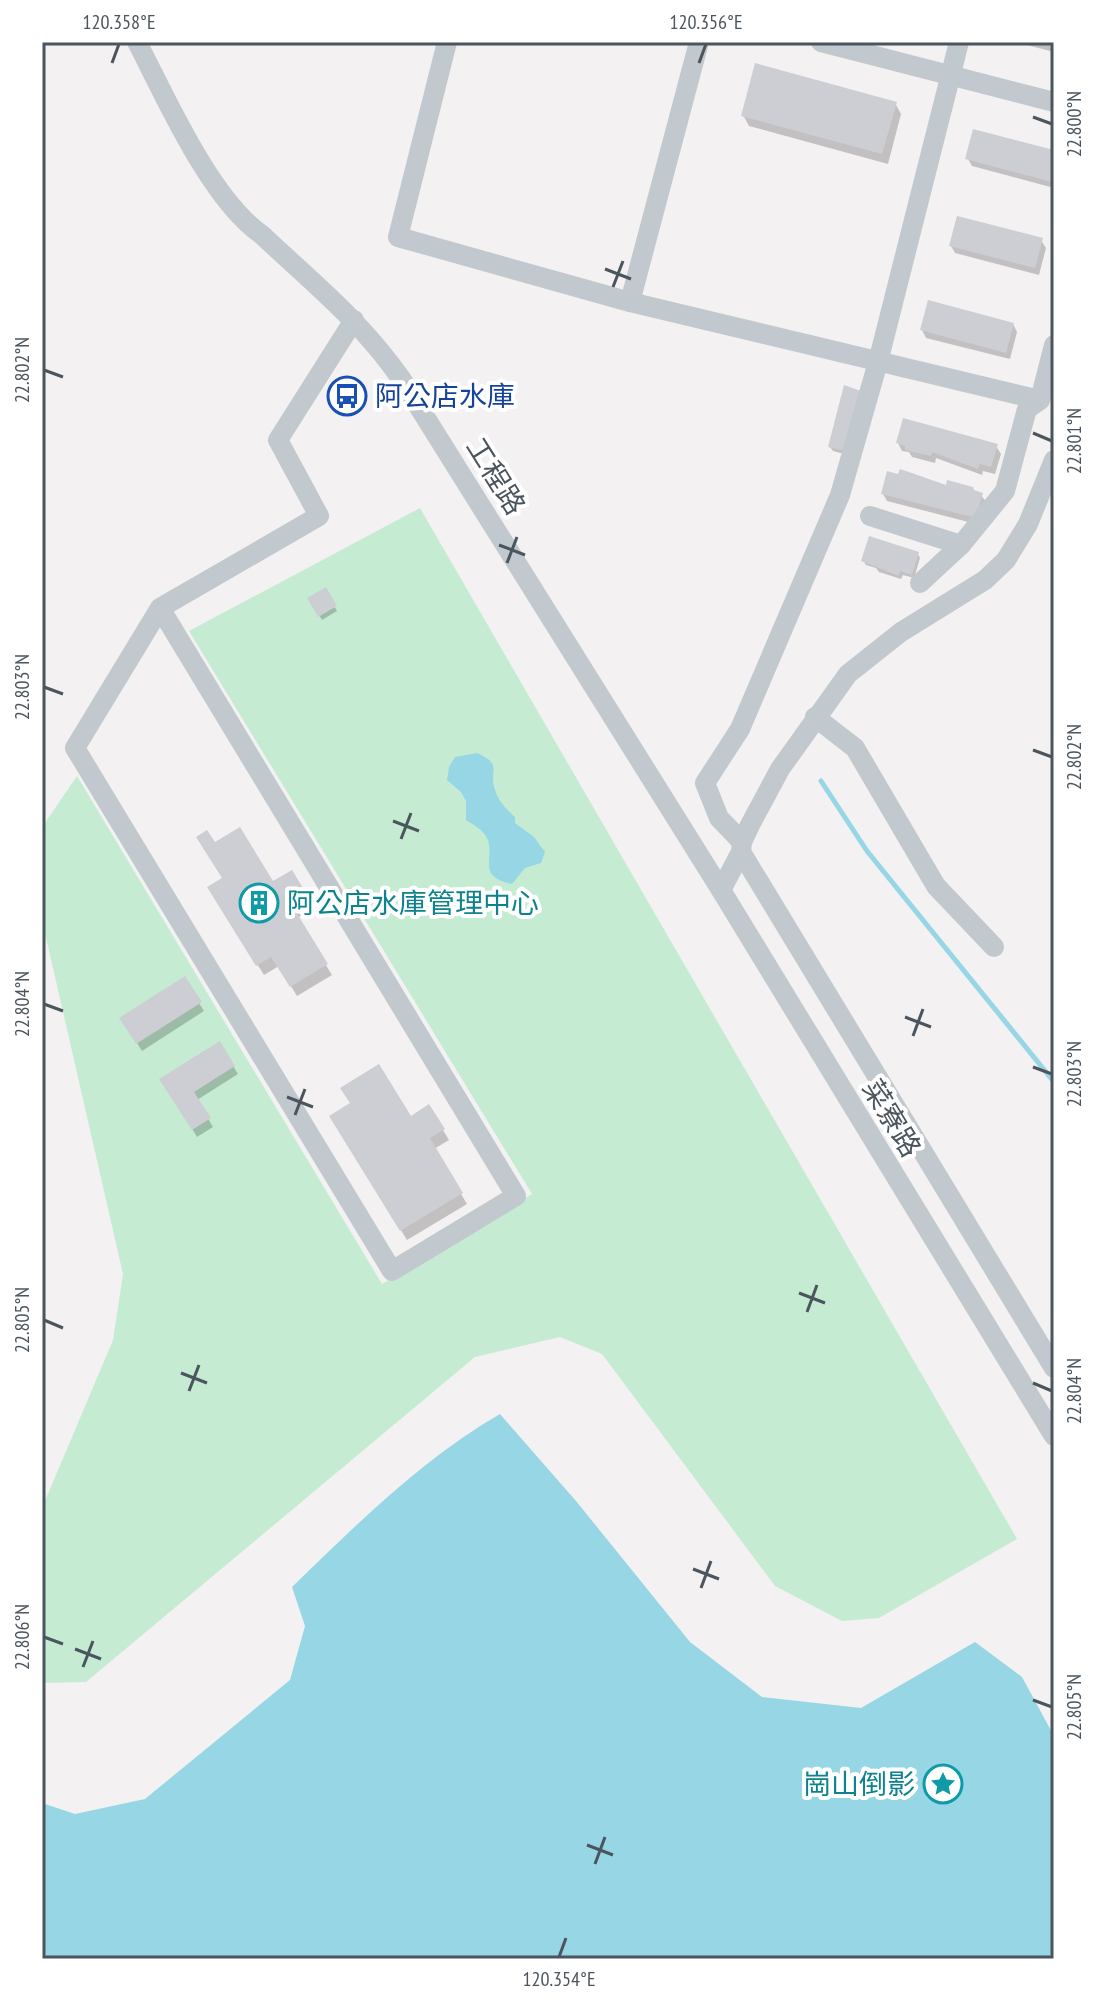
<svg xmlns="http://www.w3.org/2000/svg" width="1096" height="2001" font-family="'PT Sans Narrow','Noto Sans TC',sans-serif">
<style>
.green{fill:#c5ecd3}
.water{fill:#96d6e5}
.shadow{fill:#0003}
.lines{fill:none;stroke-linecap:round;stroke-linejoin:round}
.stream{stroke:#96d6e5;stroke-width:5}
.building{fill:#ccced3}
.minor{stroke:#c1c9ce;stroke-width:20}
.ticks{fill:none;stroke:#4b555d;stroke-width:3}
.labels{text-anchor:middle;stroke-width:8;stroke-linejoin:round;paint-order:stroke}
.transit-label{font-size:28px;fill:#164399;stroke:#fff;text-anchor:start}
.street-label{font-size:28px;fill:#4b555d;stroke:#fff}
.culture-label{font-size:28px;fill:#0d838f;stroke:#fff;text-anchor:start}
.neatline{fill:none;stroke:#4b555d;stroke-width:3}
.ticks-label{font-size:20px;text-anchor:middle;fill:#4b555d}
</style>
<rect width="100%" height="100%" fill="#f3f1f1"/>
<path class="green" d="M420 508 1017 1539 879 1618 842 1621 775 1586 602 1354 560 1337 475 1357 86 1682 42 1683V1508L113 1340 123 1274 42 920V842L45 823 77 776 382 1284 532 1194 189 631Z"/>
<g class="water">
<path d="M477 753C504 765 488 770 495 790 499 802 506 809 515 817V823L534 837 545 852 541 863 525 868 512 884C475 876 496 858 487 838 483 830 474 825 466 820V801L461 792 447 780 449 767 455 757Z"/>
<path d="M500 1414 576 1501 690 1642 762 1697 861 1708 975 1642 1022 1677 1054 1736V1959H42V1803L75 1814 145 1799 290 1680 305 1626 292 1587C356 1525 422 1459 500 1414Z"/>
</g>
<g class="shadow">
<path d="M1015 42H1054V52Z"/>
<path d="M895 103 901 114 888 164 749 126 743 115Z"/>
<path d="M975 132 1054 152V188L972 166 968 159Z"/>
<path d="M1041 240 1046 248 1039 275 955 253 951 246Z"/>
<path d="M1013 324 1017 332 1010 359 926 338 922 330Z"/>
<path d="M845 388 848 455 833 451 830 447Z"/>
<path d="M898 443 996 446 1001 454 995 474 983 471 982 475 936 458 935 463 912 457 909 452 902 451Z"/>
<path d="M900 476 981 495 986 502 980 525 887 501 883 494Z"/>
<path d="M918 554 920 558 914 578 903 575 901 579 879 572 876 568 866 565 863 560Z"/>
<path d="M325 590 337 611 322 620 310 599Z"/>
<path d="M214 845 273 884 291 873 313 909 297 918 332 975 297 996 279 966 264 975 210 888 224 879Z"/>
<path d="M184 979 204 1011 142 1051 122 1019Z"/>
<path d="M219 1043 238 1074 197 1100 213 1127 197 1137 162 1079Z"/>
<path d="M429 1107 449 1140 434 1149 467 1204 407 1240 332 1117 410 1119Z"/>
</g>
<g class="lines">
<path class="stream" d="M821 781 867 851 1054 1082"/>
</g>
<g class="building">
<path d="M755 63 897 102 882 154 741 116Z"/>
<path d="M973 129 1054 150 1052 182 965 159Z"/>
<path d="M957 216 1043 238 1035 268 949 246Z"/>
<path d="M928 300 1014 323 1006 353 920 330Z"/>
<path d="M844 385 864 392 846 451 828 447Z"/>
<path d="M903 418 998 444 991 467 980 464 978 469 932 452 931 456 905 450V446L896 443Z"/>
<path d="M900 469 946 485 947 480 973 487 974 490 983 493 976 518 881 494 887 471 898 474Z"/>
<path d="M869 536 919 552 912 575 900 571 899 576 861 561Z"/>
<path d="M326 587 337 606 318 617 307 598Z"/>
<path d="M240 827 273 881 292 870 309 898 293 907 328 964 290 987 271 957 256 966 207 887 222 878 196 837 207 830 215 842Z"/>
<path d="M185 976 202 1002 136 1044 119 1018Z"/>
<path d="M220 1041 235 1066 194 1092 211 1118 192 1130 159 1079Z"/>
<path d="M379 1064 411 1116 429 1104 445 1129 430 1138 463 1193 400 1231 329 1116 350 1103 340 1088Z"/>
</g>
<g class="lines">
<g class="minor">
<path d="M137 42C166 98 210 199 262 235 313 283 362 322 402 380L721 890 1054 1436"/>
<path d="M447 42 398 237 630 302 1040 400 1054 345"/>
<path d="M821 42 1054 102"/>
<path d="M630 302 699 42"/>
<path d="M870 516 961 545"/>
<path d="M920 583 961 545 1005 491 1027 409 1040 400"/>
<path d="M160 608 516 1196 392 1271 75 748 160 608 319 516 278 440 354 320"/>
<path d="M815 717 855 748 936 886 994 947"/>
<path d="M742 842 719 818 705 783 740 729 840 495 878 362 959 42"/>
<path d="M741 852 1054 1368"/>
<path d="M721 890 741 852 742 842 750 825 780 769 848 674 901 632 985 580 1006 560 1028 524 1054 460"/>
</g>
</g>
<path class="ticks" d="M112 63 119 44M699 63 706 44M1033 117 1052 124M605 269 631 279M613 287 623 261M44 370 63 377M1033 433 1052 441M499 545 525 555M507 563 517 537M44 687 63 694M1033 750 1052 757M393 821 419 831M401 839 411 813M44 1004 63 1011M905 1017 931 1027M913 1036 923 1009M1033 1067 1052 1074M287 1097 313 1107M295 1115 305 1089M799 1293 825 1303M807 1312 817 1285M44 1320 63 1328M181 1373 207 1383M1033 1383 1052 1391M189 1391 199 1365M693 1569 719 1579M701 1588 711 1561M44 1637 63 1644M75 1649 101 1659M83 1667 93 1641M1033 1700 1052 1707M587 1845 613 1855M595 1864 605 1837M559 1957 566 1938"/>
<defs>
<symbol id="bus-ring" viewBox="-11 -11 22 22"><circle r="9.5" fill="#fff" stroke="#1a4fb4" stroke-width="1.5"/><path d="M-5-6H5V4H4V6H2V4H-2V6H-4V4H-5ZM-3.5-4V0h7V-4ZM-3.5 1.2v1.5H-2V1.2ZM2 1.2v1.5H3.5V1.2Z" fill="#1a4fb4"/></symbol>
<symbol id="building-ring" viewBox="-11 -11 22 22"><circle r="9.5" fill="#fff" stroke="#0f9aa8" stroke-width="1.5"/><path d="M-4-6H4V6H1V3H-1V6H-4ZM-2.5-4.3h1.7v1.8h-1.7ZM.8-4.3h1.7v1.8H.8ZM-2.5-1h1.7V.8h-1.7ZM.8-1h1.7V.8H.8Z" fill="#0f9aa8"/></symbol>
<symbol id="sight-ring" viewBox="-11 -11 22 22"><circle r="9.5" fill="#fff" stroke="#0f9aa8" stroke-width="1.5"/><path d="M0-6L1.8-2.2L6-1.7L2.9 1.2L3.7 5.4L0 3.3L-3.7 5.4L-2.9 1.2L-6-1.7L-1.8-2.2Z" fill="#0f9aa8"/></symbol>
</defs>
<g fill-rule="evenodd">
<use href="#bus-ring" x="325" y="374" width="44" height="44"/>
<use href="#building-ring" x="237" y="881" width="44" height="44"/>
<use href="#sight-ring" x="921" y="1762" width="44" height="44"/>
</g>
<g class="labels">
<g class="transit-label">
<text x="375" y="406">阿公店水庫</text>
</g>
<g class="street-label">
<text transform="translate(496 476) rotate(58)" y="10">工程路</text>
<text transform="translate(892 1118) rotate(59)" y="10">菜寮路</text>
</g>
<g class="culture-label">
<text x="287" y="913">阿公店水庫管理中心</text>
<text x="915" y="1794" text-anchor="end">崗山倒影</text>
</g>
</g>
<rect width="1096" height="2001" fill="none" stroke="#ffffff" stroke-width="88"/>
<rect x="44" y="44" width="1008" height="1913" class="neatline"/>
<g class="ticks-label">
<text x="119" y="29">120.358°E</text>
<text x="706" y="29">120.356°E</text>
<text transform="translate(1074 124) rotate(-90)" y="7">22.800°N</text>
<text transform="translate(22 370) rotate(-90)" y="7">22.802°N</text>
<text transform="translate(1074 441) rotate(-90)" y="7">22.801°N</text>
<text transform="translate(22 687) rotate(-90)" y="7">22.803°N</text>
<text transform="translate(1074 757) rotate(-90)" y="7">22.802°N</text>
<text transform="translate(22 1004) rotate(-90)" y="7">22.804°N</text>
<text transform="translate(1074 1074) rotate(-90)" y="7">22.803°N</text>
<text transform="translate(22 1320) rotate(-90)" y="7">22.805°N</text>
<text transform="translate(1074 1391) rotate(-90)" y="7">22.804°N</text>
<text transform="translate(22 1637) rotate(-90)" y="7">22.806°N</text>
<text transform="translate(1074 1707) rotate(-90)" y="7">22.805°N</text>
<text x="559" y="1986">120.354°E</text>
</g>
</svg>
